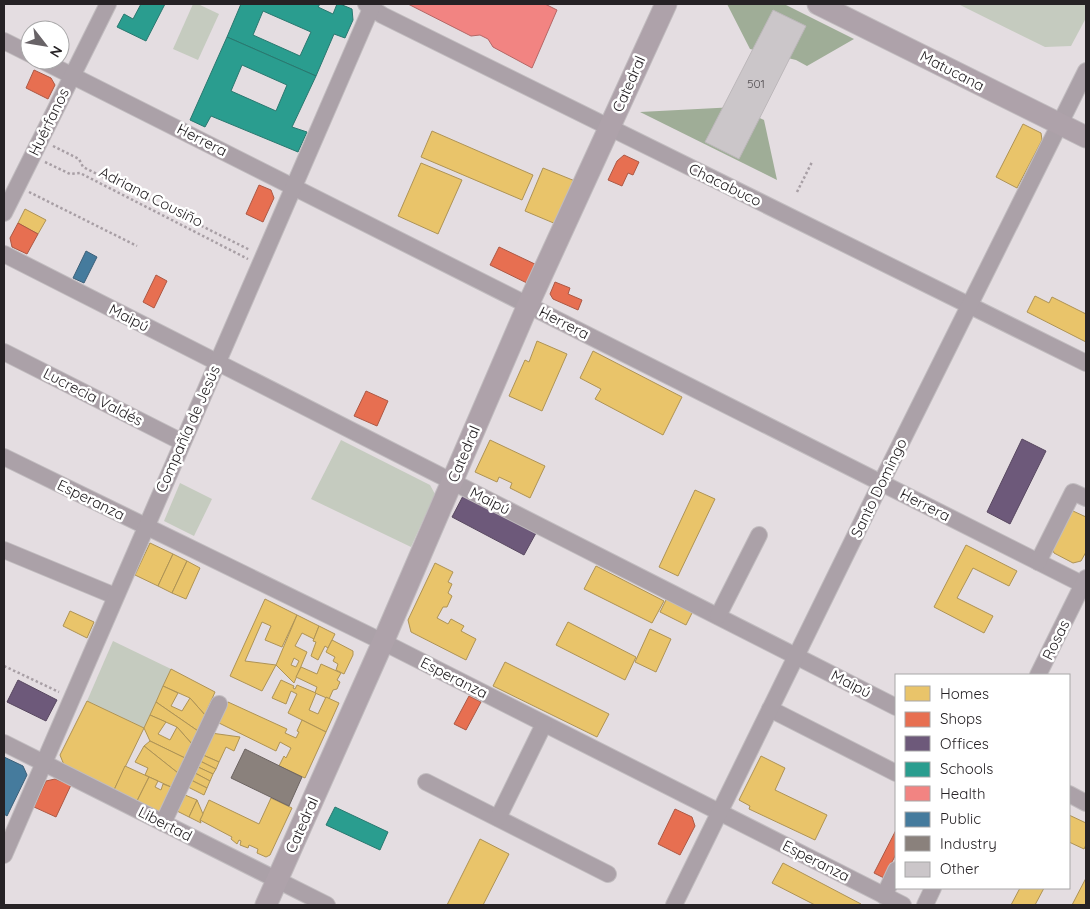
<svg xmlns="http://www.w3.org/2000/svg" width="1090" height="909" font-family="Quicksand,sans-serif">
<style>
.green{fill:#c5cbbf}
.water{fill:#9fad97}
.homes{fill:#e9c46a;stroke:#ae9355;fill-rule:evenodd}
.shops{fill:#e76f51;stroke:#ad5844}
.offices{fill:#6d597a;stroke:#584860}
.schools{fill:#2a9d8f;stroke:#29786f;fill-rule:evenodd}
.health{fill:#f28482;stroke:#b56766}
.public{fill:#457b9d;stroke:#3c6079}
.industry{fill:#8a817c;stroke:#6c6462}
.building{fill:#cbc6c9;stroke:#bcb7ba}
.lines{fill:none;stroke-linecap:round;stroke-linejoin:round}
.minor-casing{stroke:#c1bcbf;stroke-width:18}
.major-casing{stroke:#c1bcbf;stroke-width:23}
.path{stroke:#a89fa5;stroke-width:2.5;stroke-dasharray:2.5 2.5;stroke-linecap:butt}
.minor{stroke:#aba1a8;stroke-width:16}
.major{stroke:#aea2aa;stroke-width:21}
.labels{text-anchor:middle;stroke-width:5;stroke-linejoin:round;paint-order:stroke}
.number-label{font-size:12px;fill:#514d50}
.street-label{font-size:15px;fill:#262225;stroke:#fff}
</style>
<rect width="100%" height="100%" fill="#e4dde1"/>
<g class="green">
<path d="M193 4H198L219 14 198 60 173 49Z"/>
<path d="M958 4H1086V18L1071 46 1045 47Z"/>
<path d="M341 440 430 485 435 494 411 547 311 499Z"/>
<path d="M180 483 212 499 194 536 164 521Z"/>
<path d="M113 641 171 669 144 728 87 701Z"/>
</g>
<g class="water">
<path d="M727 4H784L854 39 807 66 796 60 750 49Z"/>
<path d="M736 107 764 120 777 180 640 112Z"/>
</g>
<g class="homes">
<path d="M1023 124 1041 133 1042 140 1017 188 996 177Z"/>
<path d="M432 131 533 175 522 200 421 157Z"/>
<path d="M421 163 462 180 438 234 398 216Z"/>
<path d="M543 168 575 181 556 224 525 211Z"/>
<path d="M25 209 46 220 38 234 18 223Z"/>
<path d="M1035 296 1049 303 1052 297 1086 314V342L1027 312Z"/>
<path d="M537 341 567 354 542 411 509 396 525 360 529 362Z"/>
<path d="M593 351 682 397 663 435 595 399 601 389 580 378Z"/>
<path d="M490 440 545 466 530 498 510 488 512 483 499 477 497 482 475 472Z"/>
<path d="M695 490 715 499 678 576 659 567Z"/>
<path d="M1073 511 1086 517V552L1081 561 1073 563 1054 553 1052 548 1069 514Z"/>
<path d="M150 543 173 554 158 586 135 575Z"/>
<path d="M966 545 1017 571 1009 586 973 568 957 598 993 616 984 633 934 607Z"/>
<path d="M173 554 187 561 172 593 158 586Z"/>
<path d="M187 561 200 568 186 599 172 593Z"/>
<path d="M435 563 453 572 448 582 452 584 448 593 452 596 447 607H443L437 618 448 624 451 619 464 626 461 631 476 639 466 660 411 632 408 620Z"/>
<path d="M596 566 664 601 652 623 584 589Z"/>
<path d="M667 598 693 611 686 625 660 612Z"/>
<path d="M265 599 297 615 282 647 265 640 271 626 262 622 245 661 276 665 262 691 230 676Z"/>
<path d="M70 611 94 622 87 638 63 626Z"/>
<path d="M297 615 319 626 314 639 302 633 295 646 307 652 294 683 276 665ZM294 658 299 661 296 667 291 665Z"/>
<path d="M568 622 636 657 625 680 556 645Z"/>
<path d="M319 626 335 634 328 648 325 646 318 660 311 656 316 642 313 641Z"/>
<path d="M650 629 671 639 656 672 635 662Z"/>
<path d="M332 640 353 651V655L344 674 336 670 338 664 333 661 335 657 326 652Z"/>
<path d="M505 662 609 714 597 737 493 686Z"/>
<path d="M321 664 341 673 337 680 340 682 337 689 333 690 329 699 315 693 317 687 296 677 301 667 317 674Z"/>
<path d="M171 669 215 692 205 715 190 698 163 686Z"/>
<path d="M281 680 294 686 293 688 295 689 297 685 316 693 309 710 318 714 326 697 339 703 326 732 288 713 297 694 291 691 286 704 272 698Z"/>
<path d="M163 686 178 693 171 706 182 711 190 698 205 715 198 731 156 702Z"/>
<path d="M87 701 144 728 114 790 64 765 60 755Z"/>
<path d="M156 702 198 731 192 744 177 727 150 715Z"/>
<path d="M228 702 287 729 285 733 296 738 299 732 297 731 302 720 326 732 305 778 279 766 284 756 286 758 291 748 280 742 276 751 219 723Z"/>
<path d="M150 715 166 722 158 734 170 740 177 727 192 744 185 758 150 741 144 728Z"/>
<path d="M211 733 240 737 234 751 226 747 219 762 203 755Z"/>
<path d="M150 741 185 758 178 773 144 746Z"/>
<path d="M144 746 178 773 171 787 145 775 148 768 135 762Z"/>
<path d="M203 755 219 762 216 769 200 761Z"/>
<path d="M761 756 785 768 775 790 827 815 815 840 749 809 750 806 739 800Z"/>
<path d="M200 761 216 769 213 774 198 767Z"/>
<path d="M125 766 149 777 137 801 114 790Z"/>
<path d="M198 767 213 774 210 781 195 773Z"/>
<path d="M195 773 210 781 207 788 191 780Z"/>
<path d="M149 777 158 781 155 787 161 790 163 784 171 787 160 812 137 801Z"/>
<path d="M191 780 207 788 204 795 188 787Z"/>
<path d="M185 795 197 800 189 817 177 811Z"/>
<path d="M271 798 292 808 270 855 266 857 257 853 258 849 249 845 248 848 240 845 241 841 239 840 237 844 231 839 232 837 200 820 209 800 259 824Z"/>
<path d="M197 800 203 814 200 820 201 823 189 817Z"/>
<path d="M1069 815 1086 823V845L1084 849 1069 842Z"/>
<path d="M480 839 509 854 483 905H447Z"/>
<path d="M783 863 861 904 860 905H815L772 883Z"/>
<path d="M1086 878V905H1072Z"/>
<path d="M1020 888H1044L1035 905H1011Z"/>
</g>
<g class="shops">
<path d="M34 70 51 78 55 85 48 99 26 88Z"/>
<path d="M624 155 639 162 633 175 628 173 622 186 608 180 617 161Z"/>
<path d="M259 185 271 190 274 198 263 222 246 214Z"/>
<path d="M18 223 38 234 27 254 12 247 10 238Z"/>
<path d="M499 247 539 266 531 285 490 265Z"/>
<path d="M156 275 167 281 154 308 143 302Z"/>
<path d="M555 282 570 288 568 294 582 300 578 310 553 299 550 294Z"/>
<path d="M366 391 388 401 377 426 354 416Z"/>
<path d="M469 696 481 702 466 730 454 724Z"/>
<path d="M55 779 71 785 56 817 34 807 46 781Z"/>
<path d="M675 809 692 817 695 826 680 855 658 844Z"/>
<path d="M896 830V854L884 878 874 873Z"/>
</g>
<g class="offices">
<path d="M1022 439 1046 451 1010 524 987 512Z"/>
<path d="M463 496 536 533 524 555 452 517Z"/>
<path d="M18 680 57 700 46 721 7 702Z"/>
</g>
<g class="schools">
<path d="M141 4H165L146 41 117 27 124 14 133 19Z"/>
<path d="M241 4H320L318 7 333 14 337 4H340L352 9 353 20 345 38 334 34 316 76 227 37ZM263 11 311 32 300 56 253 35Z"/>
<path d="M227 37 316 76 292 127 307 132 298 152 211 116 205 127 190 120ZM242 65 287 85 276 111 231 91Z"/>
<path d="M335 807 388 832 380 850 326 825Z"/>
</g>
<path class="health" d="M408 4H545L557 10 532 68 493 47 488 39 480 35 471 36Z"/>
<g class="public">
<path d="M86 251 97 257 84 283 73 278Z"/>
<path d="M4 757 23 766 27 775 7 816 4 814Z"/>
</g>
<path class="industry" d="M245 749 302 777 289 806 231 778Z"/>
<path class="building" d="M773 10 806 26 739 159 705 142Z"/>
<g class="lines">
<defs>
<g id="minor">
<path d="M366 4 382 15 1086 363"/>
<path d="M4 41 30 54"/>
<path d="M41 60 1086 586"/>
<path d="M4 213 108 4"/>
<path d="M4 254 896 707"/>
<path d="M4 352 182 442"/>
<path d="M4 457 383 642 903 905"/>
<path d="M4 550 115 596"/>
<path d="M1038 562 1073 492 1086 498"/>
<path d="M718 616 759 535"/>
<path d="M1038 675 1086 578"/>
<path d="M770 709 896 773"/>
<path d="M4 743 327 905"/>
<path d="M426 782 608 874"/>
<path d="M1069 794 1086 803"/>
<path d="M498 818 544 724"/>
<path d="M163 823 219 704"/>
<path d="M4 855 373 4"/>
<path d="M884 896 896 870"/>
<path d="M674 905 881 483 1086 71"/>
<path d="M925 905 933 888"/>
</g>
<g id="major">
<path d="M818 4 1086 137"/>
<path d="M266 905 383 642 528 305 666 4"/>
</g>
</defs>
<use href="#minor" class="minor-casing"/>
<use href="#major" class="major-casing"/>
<g class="path">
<path d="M53 146 79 159 83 167 250 250"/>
<path d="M45 162 70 174 80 173 248 259"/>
<path d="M29 192 137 246"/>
<path d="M797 192 812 162"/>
<path d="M4 666 59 692"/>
</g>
<use href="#minor" class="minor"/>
<use href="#major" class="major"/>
</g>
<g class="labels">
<g class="number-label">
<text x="756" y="88">501</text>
</g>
<g class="street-label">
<text transform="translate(952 71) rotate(27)" y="5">Matucana</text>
<text transform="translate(629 84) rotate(-66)" y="5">Catedral</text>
<text transform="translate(49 122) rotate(-64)" y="5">Huérfanos</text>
<text transform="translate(202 140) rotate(27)" y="5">Herrera</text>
<text transform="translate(725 185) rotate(26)" y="5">Chacabuco</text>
<text transform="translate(151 197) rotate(27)" y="5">Adriana Cousiño</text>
<text transform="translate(129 318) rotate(27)" y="5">Maipú</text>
<text transform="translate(564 323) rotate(27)" y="5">Herrera</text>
<text transform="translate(93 397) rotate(27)" y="5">Lucrecia Valdés</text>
<text transform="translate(188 429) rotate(-66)" y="5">Compañía de Jesús</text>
<text transform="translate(464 454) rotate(-67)" y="5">Catedral</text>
<text transform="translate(879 488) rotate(-64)" y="5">Santo Domingo</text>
<text transform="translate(91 500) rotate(26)" y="5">Esperanza</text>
<text transform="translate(490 501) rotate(27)" y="5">Maipú</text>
<text transform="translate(925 505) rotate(27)" y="5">Herrera</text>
<text transform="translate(1056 640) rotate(-64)" y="5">Rosas</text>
<text transform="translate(454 678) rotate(27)" y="5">Esperanza</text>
<text transform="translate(851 684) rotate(27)" y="5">Maipú</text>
<text transform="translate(165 824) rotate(27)" y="5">Libertad</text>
<text transform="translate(302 825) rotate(-66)" y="5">Catedral</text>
<text transform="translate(816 861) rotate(27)" y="5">Esperanza</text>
</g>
</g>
<rect width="1090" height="909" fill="none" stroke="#262225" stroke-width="10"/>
<rect x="895" y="674" width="175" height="215" fill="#ffffff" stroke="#a8a7a8"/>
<rect x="905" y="686" width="25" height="15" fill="#e9c46a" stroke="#a8a7a8"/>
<text x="940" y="699" font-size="15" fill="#262225">Homes</text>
<rect x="905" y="712" width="25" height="15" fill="#e76f51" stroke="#a8a7a8"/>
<text x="940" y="724" font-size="15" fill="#262225">Shops</text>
<rect x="905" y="736" width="25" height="15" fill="#6d597a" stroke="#a8a7a8"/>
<text x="940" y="749" font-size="15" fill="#262225">Offices</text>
<rect x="905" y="762" width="25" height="15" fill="#2a9d8f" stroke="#a8a7a8"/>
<text x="940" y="774" font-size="15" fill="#262225">Schools</text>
<rect x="905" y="786" width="25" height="15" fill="#f28482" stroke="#a8a7a8"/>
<text x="940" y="799" font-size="15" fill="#262225">Health</text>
<rect x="905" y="812" width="25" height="15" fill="#457b9d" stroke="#a8a7a8"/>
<text x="940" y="824" font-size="15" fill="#262225">Public</text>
<rect x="905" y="836" width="25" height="15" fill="#8a817c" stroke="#a8a7a8"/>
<text x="940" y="849" font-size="15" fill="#262225">Industry</text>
<rect x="905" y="862" width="25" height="15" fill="#cbc6c9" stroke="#a8a7a8"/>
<text x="940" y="874" font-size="15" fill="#262225">Other</text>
<g transform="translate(45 45) rotate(121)"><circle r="24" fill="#ffffff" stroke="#a8a7a8"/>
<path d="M0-4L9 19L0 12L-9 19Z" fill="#686367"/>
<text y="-8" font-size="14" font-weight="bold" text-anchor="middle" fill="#262225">N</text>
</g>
</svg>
